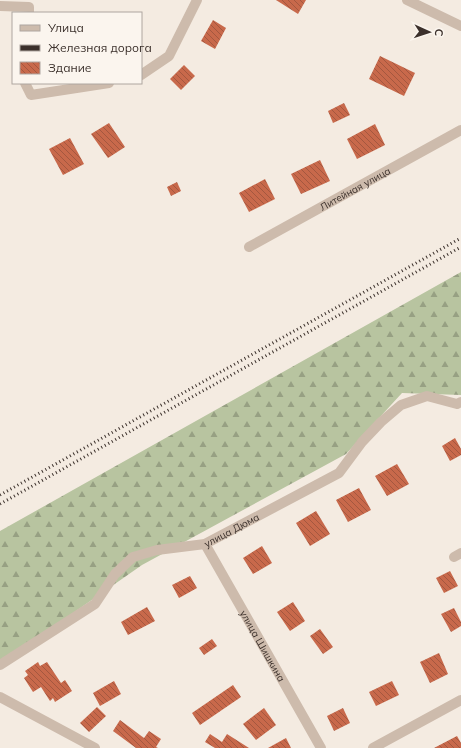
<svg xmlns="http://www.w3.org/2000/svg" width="461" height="748" font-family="Mulish,sans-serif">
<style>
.forest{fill:url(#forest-firs)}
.building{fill:url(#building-back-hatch)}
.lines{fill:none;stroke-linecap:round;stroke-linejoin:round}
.street{stroke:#cdbbac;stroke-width:10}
.rail{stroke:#3b302b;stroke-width:3;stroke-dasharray:1 3;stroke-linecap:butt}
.labels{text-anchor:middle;stroke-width:3.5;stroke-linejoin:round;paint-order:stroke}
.street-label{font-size:10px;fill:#3b302b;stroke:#fbf5ee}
</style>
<defs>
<pattern id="forest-firs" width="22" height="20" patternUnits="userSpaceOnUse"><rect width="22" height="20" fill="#b8c4a0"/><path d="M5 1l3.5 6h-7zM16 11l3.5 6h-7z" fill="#97a083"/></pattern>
<pattern id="building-back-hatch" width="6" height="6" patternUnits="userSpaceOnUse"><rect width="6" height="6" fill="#c8694b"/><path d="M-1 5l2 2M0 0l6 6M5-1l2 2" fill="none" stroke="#a4573f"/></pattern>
</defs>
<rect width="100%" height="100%" fill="#f4ebe1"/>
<path class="forest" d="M461 272V395L402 393 346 454 142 565 0 664V531Z"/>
<g class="building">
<path d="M276 0H306L298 14Z"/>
<path d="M213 20 226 28 215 49 201 41Z"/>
<path d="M380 56 415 73 404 96 369 79Z"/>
<path d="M184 65 195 76 181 90 170 79Z"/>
<path d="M344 103 350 115 333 123 328 111Z"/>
<path d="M109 123 125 147 108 158 91 134Z"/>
<path d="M375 124 385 145 357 159 347 139Z"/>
<path d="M70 138 84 164 63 175 49 149Z"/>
<path d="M320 160 330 181 301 194 291 174Z"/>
<path d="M265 179 275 199 249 212 239 193Z"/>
<path d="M177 182 181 191 171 196 167 187Z"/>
<path d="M455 438 461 449V455L450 461 442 446Z"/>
<path d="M397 464 409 484 387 496 375 476Z"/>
<path d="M359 488 371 510 348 522 336 500Z"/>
<path d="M316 511 330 534 310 546 296 523Z"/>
<path d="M262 546 272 563 253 574 243 558Z"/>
<path d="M450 571 458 586 444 593 436 578Z"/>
<path d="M190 576 197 588 179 598 172 585Z"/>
<path d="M293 602 305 621 290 631 277 612Z"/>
<path d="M147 607 155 621 128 635 121 622Z"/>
<path d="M454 608 461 622V626L451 632 441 614Z"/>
<path d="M320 629 333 647 323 654 310 636Z"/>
<path d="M212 639 217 646 204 655 199 648Z"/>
<path d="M439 653 448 674 430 683 420 662Z"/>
<path d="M38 662 40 666 47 662 61 683 65 680 72 691 55 702 53 698 50 701 41 687 33 692 24 678 28 675 25 671Z"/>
<path d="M114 681 121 694 100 706 93 693Z"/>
<path d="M392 681 399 695 376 706 369 692Z"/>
<path d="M233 685 241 697 200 725 192 713Z"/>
<path d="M97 707 106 716 89 732 80 723Z"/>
<path d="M264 708 276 725 256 740 243 724Z"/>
<path d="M343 708 350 723 334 731 327 716Z"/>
<path d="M120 720 144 738 149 731 161 739 156 747 158 748H136L113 731Z"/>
<path d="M210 734 222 742 227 734 249 748H215L205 742Z"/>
<path d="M457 736 461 743V748H434Z"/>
<path d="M286 738 291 748H268Z"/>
</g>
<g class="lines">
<g class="street">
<path d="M407 0 461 26"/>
<path d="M0 6 29 7V13"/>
<path d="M141 75 169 56 197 0"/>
<path d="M25 83 31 95 109 83"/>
<path id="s1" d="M249 247 461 130"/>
<path id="s2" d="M205 544 321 748"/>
<path d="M454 557 461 553"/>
<path id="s3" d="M0 665 95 604 115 574 133 557 157 550 205 544 339 473 362 442 381 422 401 405 427 396 457 404 461 402"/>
<path d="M0 697 95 748"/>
<path d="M373 748 461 700"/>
</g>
<g class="rail">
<path d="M0 495 461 238"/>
<path d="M0 504 461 247"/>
</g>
</g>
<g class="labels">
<g class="street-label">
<text dy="4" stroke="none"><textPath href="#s1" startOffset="121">Литейная улица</textPath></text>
<text dy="4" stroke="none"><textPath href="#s3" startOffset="277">улица Дюма</textPath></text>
<text dy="4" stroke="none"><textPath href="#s2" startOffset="117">улица Шишкина</textPath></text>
</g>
</g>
<rect x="12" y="12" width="130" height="72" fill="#fbf5ee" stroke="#aea6a0"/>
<rect x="20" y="25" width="20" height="6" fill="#cdbbac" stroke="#aea6a0"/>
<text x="48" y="32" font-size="12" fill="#3b302b">Улица</text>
<rect x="20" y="45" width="20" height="6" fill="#3b302b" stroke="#aea6a0"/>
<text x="48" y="52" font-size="12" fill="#3b302b">Железная дорога</text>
<rect x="20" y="62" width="20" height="12" fill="url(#building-back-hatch)" stroke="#aea6a0"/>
<text x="48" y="72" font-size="12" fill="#3b302b">Здание</text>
<g transform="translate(429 32) rotate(93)" stroke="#fbf5ee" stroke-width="3" paint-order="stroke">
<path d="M0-3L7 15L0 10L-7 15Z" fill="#3b302b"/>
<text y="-6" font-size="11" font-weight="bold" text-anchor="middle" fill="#3b302b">С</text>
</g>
</svg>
